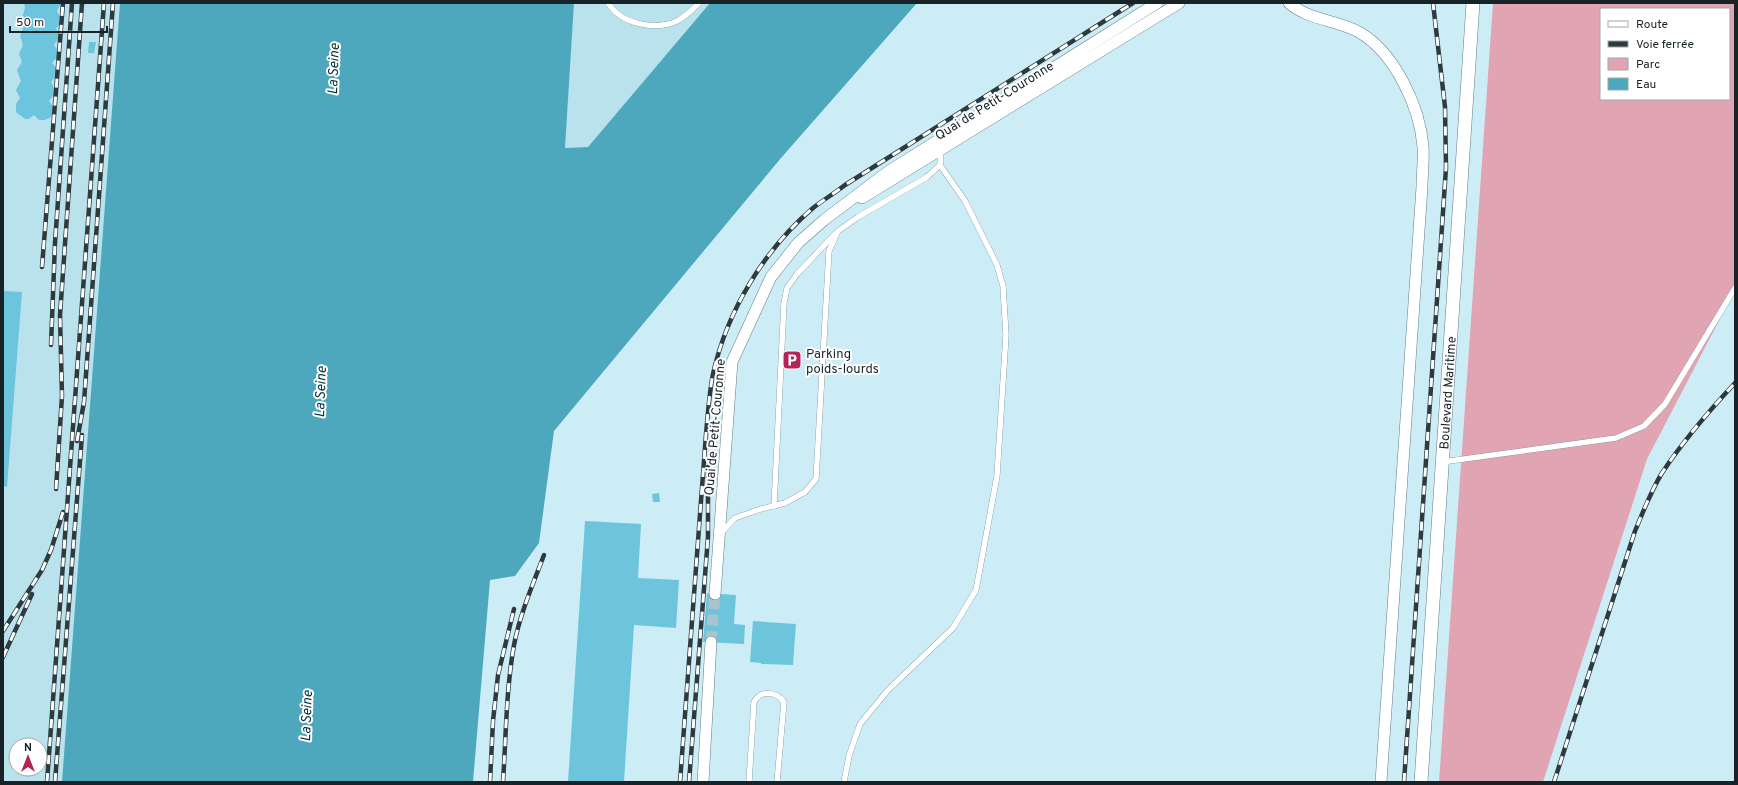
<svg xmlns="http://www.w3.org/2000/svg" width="1738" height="785" font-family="Overpass,sans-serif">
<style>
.built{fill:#b9e2ed;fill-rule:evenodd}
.green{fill:#e1a4b2;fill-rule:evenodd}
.water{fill:#4da8be}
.building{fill:#6cc5dc}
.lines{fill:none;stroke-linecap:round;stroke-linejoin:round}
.minor-tunnel{stroke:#a8c5cd;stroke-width:11;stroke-dasharray:11 5.5;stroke-linecap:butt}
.service-casing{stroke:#627f87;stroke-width:6}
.minor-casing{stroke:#627f87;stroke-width:12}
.tertiary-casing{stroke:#627f87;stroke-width:14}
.service{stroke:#fff;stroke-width:5.5}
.minor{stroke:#fff;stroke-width:11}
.tertiary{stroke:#fff;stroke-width:13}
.rail-casing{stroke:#2d3b40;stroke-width:4.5}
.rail{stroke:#fff;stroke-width:3;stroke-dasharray:9;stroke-linecap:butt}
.labels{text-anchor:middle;stroke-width:4;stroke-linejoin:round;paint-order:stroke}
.street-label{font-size:13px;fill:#172327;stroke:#fff}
.poi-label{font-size:13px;fill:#172327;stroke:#fff;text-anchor:start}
.water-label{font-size:14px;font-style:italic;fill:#05323c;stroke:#fff}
</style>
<rect width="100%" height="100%" fill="#ccedf6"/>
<g class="built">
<path d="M3 3H198L119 782H3ZM16 745H40V769H16Z"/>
<path d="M574 3H710L588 147 565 148Z"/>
</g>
<path class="green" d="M1493 3H1735V290L1647 459 1543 782H1439ZM1601 9H1729V99H1601Z"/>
<path class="water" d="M120 3H574L565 148 588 147 710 3H917L781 158 554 431 539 543 515 576 490 580 473 782H62Z"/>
<g class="building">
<path d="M24 3H61L57 11 60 17 59 26 56 28 59 37 54 45 58 51V56L52 63 57 69 56 75 51 82 53 86 55 93 49 101 53 107V112L51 117 45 120H39L34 115 29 119H25L16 112V104L20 98 16 90 21 81 17 70 22 62 19 54 23 45 20 36 24 26 22 18 25 8Z"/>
<path d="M89 42H96L94 53H88Z"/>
<path d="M3 291 22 292 7 487 3 486Z"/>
<path d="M659 493 660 502H653L652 494Z"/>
<path d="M585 521 641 524 638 578 679 580 676 628 634 625 624 782H568Z"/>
<path d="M707 593 736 595 734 624 745 625 744 644 703 642Z"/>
<path d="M753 621 796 624 793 665 761 664V663L750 662Z"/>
</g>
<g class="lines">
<path class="minor-tunnel" d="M711 642 715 594"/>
<defs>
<g id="service">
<path d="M608 3C621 24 655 31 677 21 685 17 693 9 699 3"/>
<path d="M1442 462 1616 438 1644 426 1665 404 1735 288"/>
<path d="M774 506 784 303 787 288 797 274 835 234"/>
<path d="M721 533 735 518 761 509 785 503 805 492 816 479 829 251 838 231 858 217 927 177 940 165 941 149"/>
<path d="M749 782 754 702C761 689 777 692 784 702L777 782"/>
<path d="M844 782 849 756 860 724 888 690 953 628 976 590 997 476 1006 335 1003 286 997 265 965 201 940 165"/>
</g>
<g id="minor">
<path d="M1289 3C1308 20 1337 20 1359 32 1395 53 1420 107 1423 147 1424 160 1422 173 1422 187L1381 782"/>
<path d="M862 198 1179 3"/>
<path d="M715 594 732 362 771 277 798 243 824 220 889 171 1157 3"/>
<path d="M703 782 711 642"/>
</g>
<g id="tertiary">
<path id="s1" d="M1421 782 1473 3"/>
</g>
</defs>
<use href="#service" class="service-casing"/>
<use href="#minor" class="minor-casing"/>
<use href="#tertiary" class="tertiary-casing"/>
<use href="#service" class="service"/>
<use href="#minor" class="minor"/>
<use href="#tertiary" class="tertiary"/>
<defs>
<g id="rail">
<path d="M42 267 63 3"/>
<path d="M51 345 55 243 72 3"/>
<path d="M77 441 84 402 113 3"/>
<path d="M56 489 62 396 60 315 82 3"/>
<path d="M3 631 42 570 51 550 63 512"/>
<path d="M3 657 32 594"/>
<path d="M47 782 104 3"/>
<path d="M55 782 82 435"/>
<path d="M490 782 493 721 498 675 514 609"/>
<path d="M503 782C506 737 506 690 514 645 520 614 533 584 544 555"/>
<path d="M680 782 706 434C708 414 709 394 713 374 727 311 764 250 813 208 823 200 835 193 845 185L1133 3"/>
<path d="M689 782 708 537V467"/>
<path d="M1404 782 1446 168 1445 107 1433 3"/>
<path d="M1554 782 1635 531C1643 512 1651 491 1662 473 1683 441 1709 411 1735 383"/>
</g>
</defs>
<use href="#rail" class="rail-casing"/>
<use href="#rail" class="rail"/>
</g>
<defs>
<symbol id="parking-square" viewBox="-11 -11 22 22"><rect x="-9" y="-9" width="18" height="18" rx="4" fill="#b3255a" stroke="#fff"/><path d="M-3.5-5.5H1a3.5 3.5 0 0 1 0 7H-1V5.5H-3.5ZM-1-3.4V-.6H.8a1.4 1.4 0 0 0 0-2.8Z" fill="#fff"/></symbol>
</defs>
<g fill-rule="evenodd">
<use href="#parking-square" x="781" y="349" width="22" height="22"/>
</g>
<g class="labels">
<g class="street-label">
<text transform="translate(994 100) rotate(-32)" y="5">Quai de Petit-Couronne</text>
<text dy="5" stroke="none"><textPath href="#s1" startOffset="390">Boulevard Maritime</textPath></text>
<text transform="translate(714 427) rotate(-85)" y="5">Quai de Petit-Couronne</text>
</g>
<g class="poi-label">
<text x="806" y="358">Parking<tspan x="806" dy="15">poids-lourds</tspan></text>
</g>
<g class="water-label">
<text transform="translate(333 69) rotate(-88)" y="5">La Seine</text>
<text transform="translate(320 392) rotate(-88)" y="5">La Seine</text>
<text transform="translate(306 716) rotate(-88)" y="5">La Seine</text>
</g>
</g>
<rect width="1738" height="785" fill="none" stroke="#172327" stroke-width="8"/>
<rect x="1600" y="8" width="130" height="92" fill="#ffffff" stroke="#a2a7a9"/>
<rect x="1608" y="21" width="20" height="6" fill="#ffffff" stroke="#a2a7a9"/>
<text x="1636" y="28" font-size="12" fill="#172327">Route</text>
<rect x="1608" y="41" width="20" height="6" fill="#2d3b40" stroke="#a2a7a9"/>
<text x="1636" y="48" font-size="12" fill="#172327">Voie ferrée</text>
<rect x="1608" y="58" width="20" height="12" fill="#e1a4b2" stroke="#a2a7a9"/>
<text x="1636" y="68" font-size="12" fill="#172327">Parc</text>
<rect x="1608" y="78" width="20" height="12" fill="#4da8be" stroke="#a2a7a9"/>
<text x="1636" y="88" font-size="12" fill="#172327">Eau</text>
<g transform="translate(28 757)"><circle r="19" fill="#ffffff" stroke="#a2a7a9"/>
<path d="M0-3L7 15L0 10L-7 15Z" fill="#b3255a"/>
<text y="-6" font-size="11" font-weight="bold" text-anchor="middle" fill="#172327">N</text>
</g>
<path d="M10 26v6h97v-6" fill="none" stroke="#172327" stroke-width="2"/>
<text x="16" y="26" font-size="12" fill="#172327" stroke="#ffffff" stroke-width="3" paint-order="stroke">50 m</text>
</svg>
